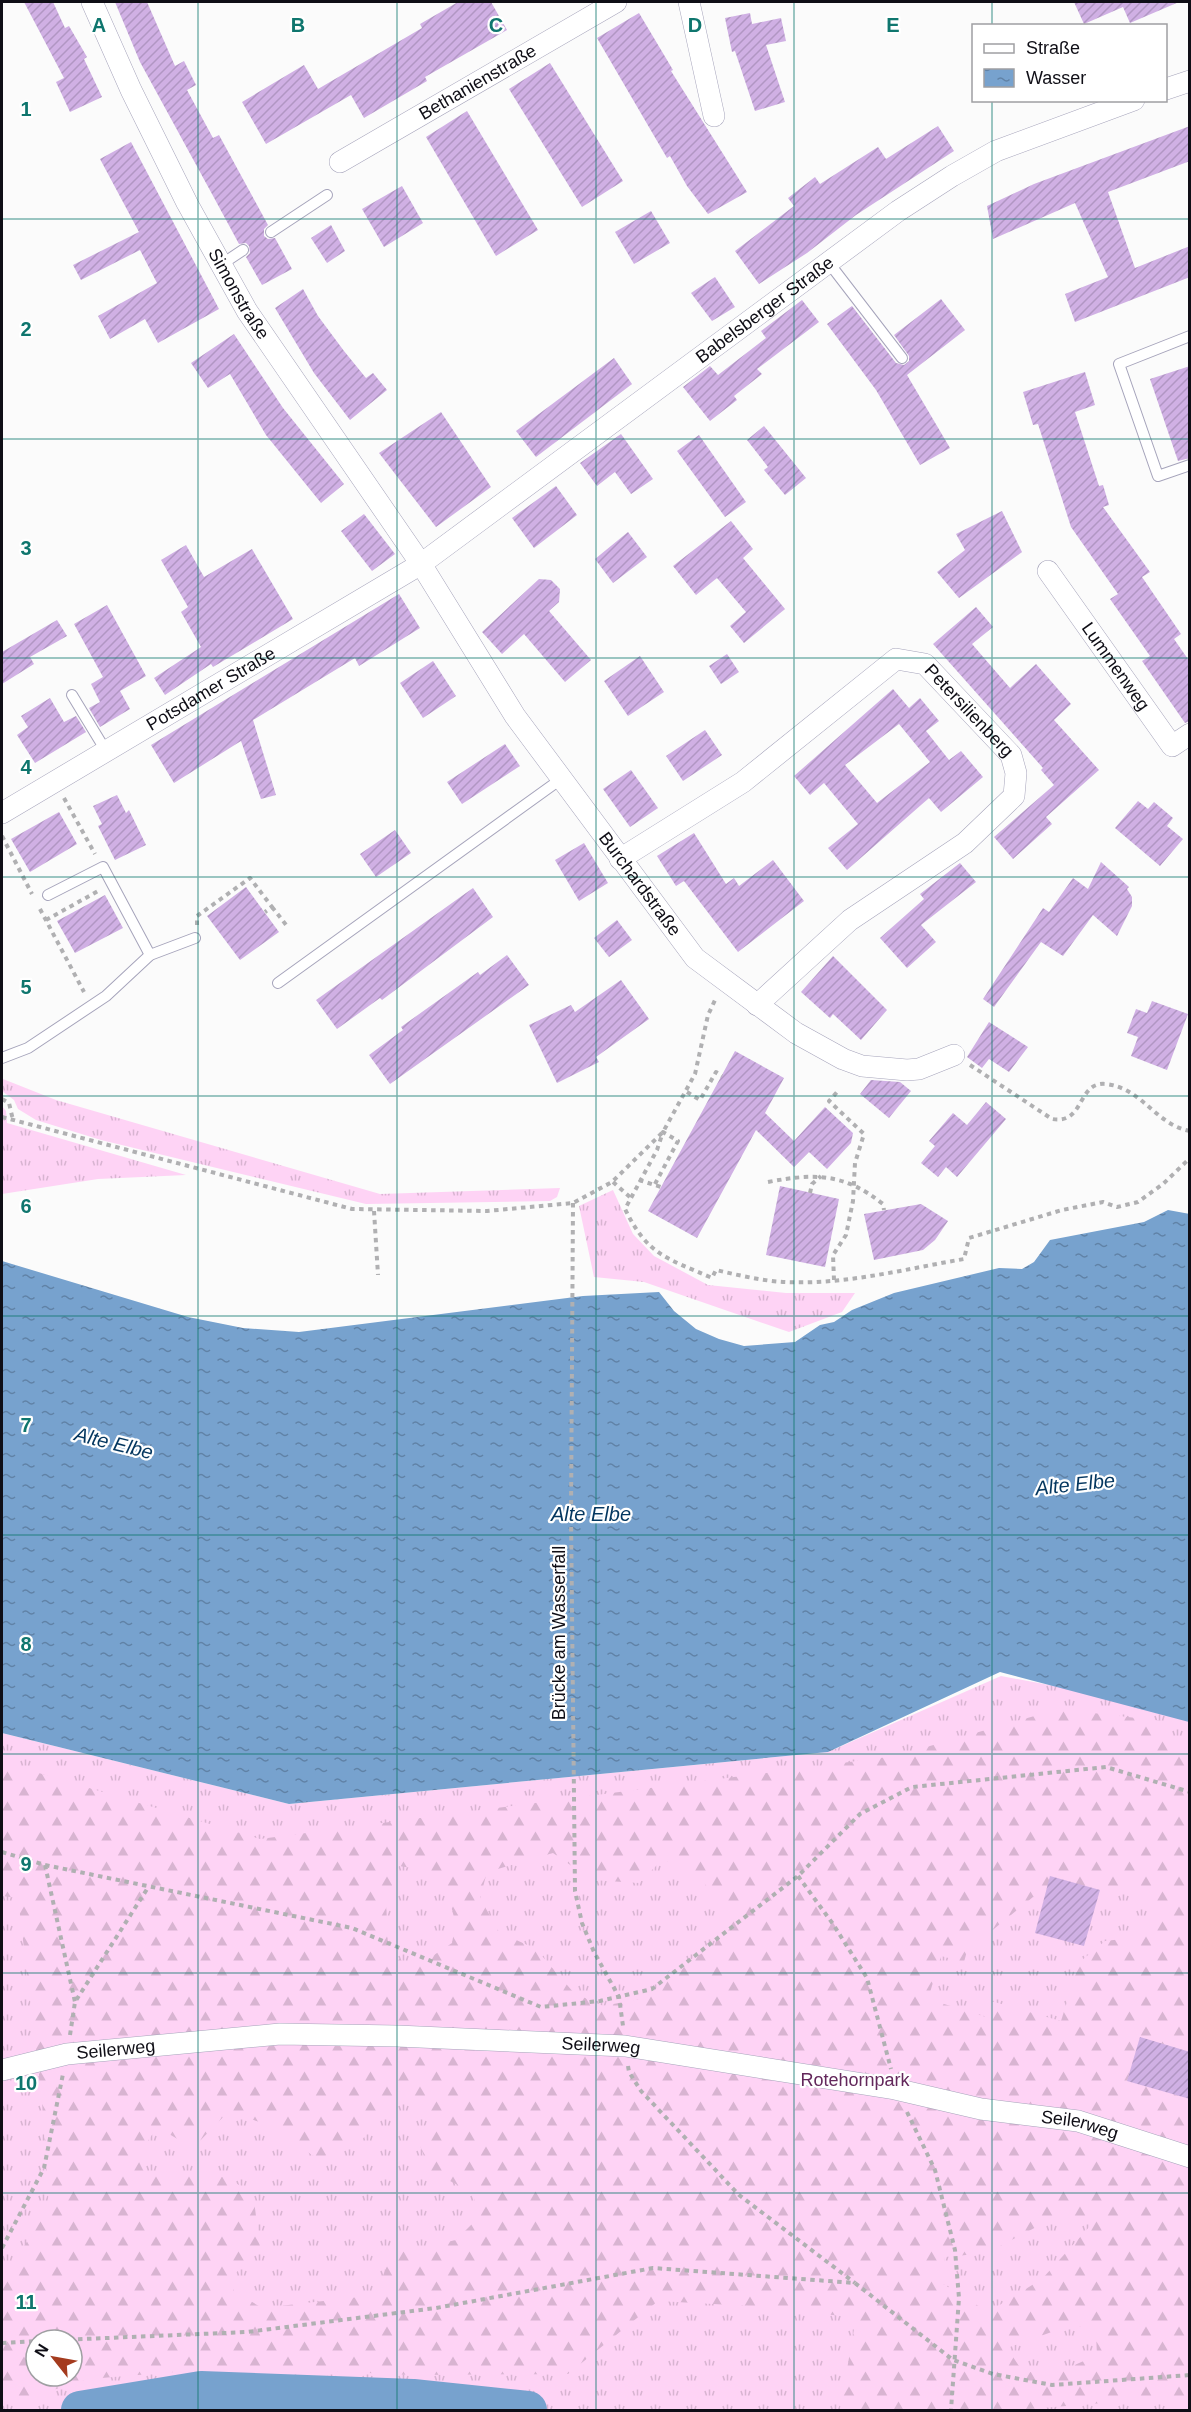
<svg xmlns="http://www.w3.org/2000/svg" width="1191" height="2412" font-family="Helvetica,sans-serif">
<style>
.grass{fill:url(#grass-tufts);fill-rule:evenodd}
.forest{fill:url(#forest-firs);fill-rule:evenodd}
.water{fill:url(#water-ripples)}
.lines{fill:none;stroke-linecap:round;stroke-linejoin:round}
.river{stroke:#77a2ce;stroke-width:38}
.building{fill:url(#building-hatch);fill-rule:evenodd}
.lane-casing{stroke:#a6a4bb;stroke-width:12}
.street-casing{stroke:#a6a4bb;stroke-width:22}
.path{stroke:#b0b0b2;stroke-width:4;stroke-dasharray:4.5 4.5;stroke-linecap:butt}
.lane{stroke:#fff;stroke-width:10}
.street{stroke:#fff;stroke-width:21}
.grid{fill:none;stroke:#0f766e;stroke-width:1.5;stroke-opacity:0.55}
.labels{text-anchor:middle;stroke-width:4.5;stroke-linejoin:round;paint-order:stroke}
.street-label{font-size:18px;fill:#0f0e16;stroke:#fff}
.park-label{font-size:18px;fill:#63275b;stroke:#fff}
.water-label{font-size:20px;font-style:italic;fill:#03365f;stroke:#fff}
.grid-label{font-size:20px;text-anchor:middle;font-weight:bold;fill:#0f766e;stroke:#fff;stroke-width:4.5;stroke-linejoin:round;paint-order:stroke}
</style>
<defs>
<pattern id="grass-tufts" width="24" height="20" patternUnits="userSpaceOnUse" patternTransform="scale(1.5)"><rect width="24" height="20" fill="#fed3f5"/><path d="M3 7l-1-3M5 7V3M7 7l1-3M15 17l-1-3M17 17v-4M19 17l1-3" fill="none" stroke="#d8b4d1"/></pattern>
<pattern id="forest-firs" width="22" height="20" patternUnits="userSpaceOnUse" patternTransform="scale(1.5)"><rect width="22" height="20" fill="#fed3f5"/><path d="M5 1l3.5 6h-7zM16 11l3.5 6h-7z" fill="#d8b4d1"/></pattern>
<pattern id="water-ripples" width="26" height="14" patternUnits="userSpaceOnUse" patternTransform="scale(1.5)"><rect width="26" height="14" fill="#77a2ce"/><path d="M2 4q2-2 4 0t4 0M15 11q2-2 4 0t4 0" fill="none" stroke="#6082a6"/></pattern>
<pattern id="building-hatch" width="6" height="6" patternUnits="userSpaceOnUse" patternTransform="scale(1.5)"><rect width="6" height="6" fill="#d0b0e4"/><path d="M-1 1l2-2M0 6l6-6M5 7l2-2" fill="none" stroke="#b196c3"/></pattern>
</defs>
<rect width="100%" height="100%" fill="#fbfbfb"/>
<g class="grass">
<path d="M3 1079 56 1100 380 1194 560 1188 557 1197 550 1201 366 1204 101 1140 36 1120 18 1109 14 1100 2 1091Z"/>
<path d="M2 1106 6 1111 7 1123 186 1175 98 1179 2 1194Z"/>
<path d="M613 1190 633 1234 654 1256 708 1285 786 1293H855L842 1312 789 1332 644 1282 594 1277 579 1206Z"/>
<path d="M1001 1676 1189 1711V2410H2V1733L289 1804 828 1752ZM36 2340H72V2376H36Z"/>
</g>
<path class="forest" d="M1059 1709 1162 1721 1189 1773V2052L1140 2037 1127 2080 1189 2099V2396L1017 2410 840 2409 856 2318 771 2307 658 2301 568 2374 412 2375 236 2367 89 2379 23 2399 2 2395V2281L49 2207 42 2100 18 1898 2 1896V1762L260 1839 895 1756ZM553 1853 592 1880 639 1883 663 1859 702 1880 726 1913 714 1947 669 1971 650 1997 603 2006 574 1993 536 1949 499 1932 480 1898 487 1872ZM399 1866 439 1872 456 1921 452 1943 422 1963 403 1962 388 1948 386 1903ZM1134 1888 1154 1903 1155 1924 1140 1937 1105 1941 1070 1970 1076 1973 1061 2021 991 2001 986 2017 928 1999 941 1956 964 1962 970 1940 989 1933 1033 1897 1044 1899ZM397 2093 421 2097 433 2115 417 2137 429 2170 473 2193 478 2218 456 2240 391 2254 376 2295 262 2308 234 2291V2275L260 2247 253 2193 225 2177 145 2174 137 2158 157 2127 193 2148 228 2112 266 2124 318 2159 362 2140ZM1071 2216 1091 2225 1042 2279 988 2312 940 2282 945 2257 987 2253 1040 2225ZM1074 2324 1096 2334 1097 2355 1059 2372H1023L1007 2348ZM36 2340H72V2376H36Z"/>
<path class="water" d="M1168 1210 1190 1214 1189 1722 1000 1672 828 1752 289 1804 2 1733V1261L188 1317 243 1328 299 1332 583 1296 659 1292 674 1311 696 1329 719 1339 744 1346 795 1342 820 1325 834 1322 852 1310 894 1293 999 1268 1022 1269 1034 1262 1050 1240 1144 1222Z"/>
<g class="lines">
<path class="river" d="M80 2410 201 2390 413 2398 528 2410"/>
</g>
<g class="building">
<path d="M24 2H53L65 28 69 26 87 57 84 59 102 97 70 112 56 82 64 78Z"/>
<path d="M115 2H147L175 66 184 61 196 85 187 90 213 138 219 135 268 225 264 229V236L268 239 275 238 292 269 262 285 246 257 250 253 249 246 246 243 239 244 212 194 140 62Z"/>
<path d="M458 2H491L507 30 425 77 427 81 364 118 351 95 266 144 242 102 304 65 318 89 422 28 420 24Z"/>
<path d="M1074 2H1179L1130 23 1123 7 1084 24Z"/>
<path d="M639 13 673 70 671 71 747 192 708 214 687 186 670 156 667 158 597 38Z"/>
<path d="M750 13 752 24 781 18 786 41 766 45 785 102 755 111 735 51 732 52 725 18Z"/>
<path d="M550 63 623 181 582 207 509 89Z"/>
<path d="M467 111 538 230 496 256 426 137Z"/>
<path d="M938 126 954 151 856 215 807 253 759 284 735 251 794 206 788 198 815 177 820 184 878 147 886 159Z"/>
<path d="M1190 126V161L1108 192 1135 268 1190 246V277L1075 322 1065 294 1108 277 1075 203 993 239 987 206 1034 184Z"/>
<path d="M131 142 219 309 158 343 145 319 110 339 98 316 157 283 140 250 81 280 73 265 139 232 100 159Z"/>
<path d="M402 186 423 223 384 247 362 209Z"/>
<path d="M651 211 670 243 634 264 615 232Z"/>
<path d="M331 225 345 251 327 263 311 238Z"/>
<path d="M715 277 735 307 712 321 691 293Z"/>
<path d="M303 289 318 316 344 351 366 378 373 373 387 390 350 420 314 373 275 308Z"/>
<path d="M941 299 965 330 907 375 950 448 920 465 876 390 827 324 852 306 896 363 904 365 909 361V356L894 335Z"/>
<path d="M802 300 819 322 757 369 762 374 734 396 737 400 710 421 683 387 710 366 718 375 766 338 761 331Z"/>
<path d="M234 334 283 408 344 484 321 503 266 435 230 374 208 388 191 363Z"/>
<path d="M614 358 632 384 536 457 516 431Z"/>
<path d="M1190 366V458L1178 461 1150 379Z"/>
<path d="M1085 372 1095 405 1075 412 1099 486 1103 485 1109 505 1103 507 1150 572 1142 577 1181 634 1174 639 1190 662V721L1185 723 1142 661 1150 656 1110 599 1118 594 1071 527 1038 424 1033 425 1023 392Z"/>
<path d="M441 412 491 487 436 527 379 453Z"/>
<path d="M764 426 806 478 785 495 764 470 768 467 747 440Z"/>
<path d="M621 434 653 479 631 494 615 472 597 486 580 463Z"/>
<path d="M699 435 746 502 725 517 677 451Z"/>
<path d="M556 486 577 515 534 548 512 518Z"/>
<path d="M1002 511 1022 552 959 598 937 572 965 550 956 534Z"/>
<path d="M364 514 395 554 372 571 341 531Z"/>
<path d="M731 521 753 549 743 558 785 609 744 643 730 626 746 612 717 578 696 595 673 566Z"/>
<path d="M628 532 647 557 613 583 595 559Z"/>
<path d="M186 545 204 577 252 549 293 619 213 667 211 664 165 695 154 678 201 647 181 612 188 607 161 560Z"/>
<path d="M539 579 551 580 560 589 559 602 549 611 591 660 565 682 524 634 502 654 482 632Z"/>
<path d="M399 594 420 628 359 666 355 658 253 720 276 795 261 799 241 741 174 783 151 745Z"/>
<path d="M107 605 146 676 120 691 130 709 100 727 89 708 100 702 91 684 103 677 74 624Z"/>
<path d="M976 607 993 627 972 644 1010 688 1036 664 1071 704 1054 720 1099 770 1046 817 1052 824 1013 859 994 837 1054 785 1041 770 1043 768 933 644Z"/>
<path d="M57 620 67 636 30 657 34 664 2 684V652Z"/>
<path d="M727 654 739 672 721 684 709 666Z"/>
<path d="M640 656 664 692 628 716 604 681Z"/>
<path d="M433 661 456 696 423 718 400 683Z"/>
<path d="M893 689 909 708 920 698 939 721 926 731 949 760 961 751 983 777 941 812 929 798 847 870 828 848 858 824 824 783 810 795 794 776ZM899 724 930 762 877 803 845 765Z"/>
<path d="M50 698 64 722 76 716 86 732 35 763 17 735 28 727 21 716Z"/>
<path d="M705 730 722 755 683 781 666 756Z"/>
<path d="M505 744 520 766 462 804 447 782Z"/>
<path d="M631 770 658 808 630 827 603 789Z"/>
<path d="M117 795 126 813 129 810 146 845 115 860 98 826 102 824 93 806Z"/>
<path d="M1138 801 1148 809 1154 802 1173 818 1167 826 1183 839 1160 866 1115 828Z"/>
<path d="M59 812 77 844 30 872 11 839Z"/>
<path d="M395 830 411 853 376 877 360 854Z"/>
<path d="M694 833 726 884 734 878 739 886 773 860 804 901 738 952 684 881 676 886 657 856Z"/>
<path d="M584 843 608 883 579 901 555 860Z"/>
<path d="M1101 862 1129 887 1127 889 1132 897V906L1117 936 1093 915 1063 956 1041 942 994 1007 983 999 1043 908 1049 912 1073 878 1088 889Z"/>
<path d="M960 863 976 882 921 925 936 942 907 968 880 938 924 899 920 894Z"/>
<path d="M246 887 279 932 240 960 207 916Z"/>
<path d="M473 888 493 917 382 1000 380 998 337 1029 316 1000Z"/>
<path d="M105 895 123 928 75 953 57 921Z"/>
<path d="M617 920 632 940 609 957 594 938Z"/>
<path d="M507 955 529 985 390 1084 369 1055 403 1030 401 1027 478 972 480 975Z"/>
<path d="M833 956 887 1010 861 1040 833 1014 830 1018 801 992Z"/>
<path d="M621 980 649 1019 596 1057 599 1062 557 1083 529 1025 571 1005 575 1012Z"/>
<path d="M1152 1001 1188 1014 1167 1070 1131 1056 1138 1037 1127 1033 1136 1009 1147 1013Z"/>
<path d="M989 1022 1028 1047 1009 1072 989 1059 982 1068 967 1057Z"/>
<path d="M735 1051 784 1078 765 1113 794 1141 825 1107 853 1133 851 1143 827 1169 809 1152 794 1167 756 1130 697 1238 648 1211Z"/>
<path d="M871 1080 900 1082 911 1091 889 1118 860 1094Z"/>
<path d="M986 1102 1006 1119 957 1177 946 1167 938 1177 921 1163 935 1146 929 1141 953 1113 967 1125Z"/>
<path d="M780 1186 839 1199 825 1267 766 1255Z"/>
<path d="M921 1204 948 1221 935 1240 923 1250 874 1260 864 1214Z"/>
<path d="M1050 1876 1100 1890 1084 1946 1035 1933Z"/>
<path d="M1140 2037 1190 2052V2099L1127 2081Z"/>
</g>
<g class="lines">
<defs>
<g id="lane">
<path d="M271 232 327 195"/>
<path d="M829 263 902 358"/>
<path d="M222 264 243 250"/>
<path d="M1190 336 1119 364 1158 476 1190 465"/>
<path d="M72 695 106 751"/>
<path d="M48 895 103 867 150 955"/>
<path d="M278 983 561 779"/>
<path d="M2 1058 28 1048 106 996 150 955 195 938"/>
</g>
<g id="street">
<path id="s1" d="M92 2 131 90 187 203 247 311 421 564 515 716 695 958 796 1033 843 1059 862 1066 907 1070 919 1069 954 1055"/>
<path d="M689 2 714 116"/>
<path d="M1166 89 1190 81"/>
<path id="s2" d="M340 162 616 2"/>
<path id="s3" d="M1048 571 1172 746 1190 734"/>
<path id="s4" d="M2 813 421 564 898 211 952 176 996 151 1134 100"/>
<path id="s5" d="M620 859 743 782 896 659 925 664 1011 755 1016 773 1014 796 965 843 850 920 757 1005"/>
<path id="s6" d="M2 2070 67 2054 280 2034 397 2036 625 2046 895 2089 981 2109 1078 2121 1190 2157"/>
</g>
</defs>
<use href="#lane" class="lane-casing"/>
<use href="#street" class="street-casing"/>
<g class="path">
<path d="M64 798 95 854"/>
<path d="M2 836 32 894"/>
<path d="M272 907 287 926"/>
<path d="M40 909 84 992"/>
<path d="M46 920 100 890"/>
<path d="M197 925V916L250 878 272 907 265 912"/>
<path d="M970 1065 1052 1119C1085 1125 1077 1081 1106 1084 1142 1088 1156 1125 1190 1131"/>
<path d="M687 1092 700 1100 716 1072 722 1076"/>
<path d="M2 1099 9 1103 13 1120"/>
<path d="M2 1117 352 1209 487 1211 573 1203 612 1182 663 1132 695 1074 708 1015 716 998"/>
<path d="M639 1180 661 1187"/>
<path d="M613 1182 630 1197"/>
<path d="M768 1182C815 1173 844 1173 883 1204L884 1210"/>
<path d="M655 1184 678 1141 663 1132 657 1150 625 1209C648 1256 667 1258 712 1278L716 1270C738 1275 762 1281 785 1282 845 1285 905 1269 964 1259L969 1238 1062 1210 1103 1202 1117 1207 1138 1202 1163 1184 1190 1158"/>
<path d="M810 1193 812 1184 821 1176"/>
<path d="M573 1203 571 1516 575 1891 582 1923 594 1952 619 1997 623 2026"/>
<path d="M374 1211 378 1275"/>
<path d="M834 1280 833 1255 846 1235 853 1201 855 1163 864 1134 829 1101 838 1091"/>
<path d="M2 1852 45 1865 352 1928 541 2007 600 2001 652 1989 798 1876 860 1814 912 1787 1106 1767 1190 1792"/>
<path d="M45 1865 75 2002"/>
<path d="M798 1876 833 1924 867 1978 891 2069"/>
<path d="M70 2035 75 2002 149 1886"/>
<path d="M628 2066 629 2072 641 2091 739 2195 855 2283"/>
<path d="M907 2112 935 2170 955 2250 959 2298 951 2410"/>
<path d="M2 2248 44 2168 63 2074"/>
<path d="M60 2340 247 2332 436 2308 653 2268 855 2283 953 2360 993 2374 1052 2385 1190 2375"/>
<path d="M2 2343 36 2341"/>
</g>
<use href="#lane" class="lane"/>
<use href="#street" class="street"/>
</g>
<path class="grid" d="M198 2V2410M397 2V2410M596 2V2410M794 2V2410M992 2V26M992 100V2410M2 219H1190M2 439H1190M2 658H1190M2 877H1190M2 1096H1190M2 1316H1190M2 1535H1190M2 1754H1190M2 1973H1190M2 2193H1190"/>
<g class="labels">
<g class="street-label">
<text dy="6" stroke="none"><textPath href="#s2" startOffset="159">Bethanienstraße</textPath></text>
<text dy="6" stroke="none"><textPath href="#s1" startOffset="327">Simonstraße</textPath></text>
<text dy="6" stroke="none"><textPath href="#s4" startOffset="915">Babelsberger Straße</textPath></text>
<text dy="6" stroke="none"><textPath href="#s3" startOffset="117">Lummenweg</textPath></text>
<text dy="6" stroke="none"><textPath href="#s4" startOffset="243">Potsdamer Straße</textPath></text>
<text dy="6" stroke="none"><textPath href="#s5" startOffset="435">Petersilienberg</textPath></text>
<text dy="6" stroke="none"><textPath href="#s1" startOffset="1041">Burchardstraße</textPath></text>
<text transform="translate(559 1633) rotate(-90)" y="6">Brücke am Wasserfall</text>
<text dy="6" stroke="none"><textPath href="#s6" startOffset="602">Seilerweg</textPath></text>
<text dy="6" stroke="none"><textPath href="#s6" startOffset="116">Seilerweg</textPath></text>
<text dy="6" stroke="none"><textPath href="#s6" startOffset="1088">Seilerweg</textPath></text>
</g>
<g class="park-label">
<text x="855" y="2086">Rotehornpark</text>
</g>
<g class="water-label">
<text transform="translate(114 1443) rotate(14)" y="7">Alte Elbe</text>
<text transform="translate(1075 1484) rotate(-6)" y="7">Alte Elbe</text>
<text x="591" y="1521">Alte Elbe</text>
</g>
</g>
<g class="grid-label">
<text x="99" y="32">A</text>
<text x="298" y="32">B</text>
<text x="496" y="32">C</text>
<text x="695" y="32">D</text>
<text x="893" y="32">E</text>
<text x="26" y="116">1</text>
<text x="26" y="336">2</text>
<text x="26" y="555">3</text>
<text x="26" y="774">4</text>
<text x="26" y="994">5</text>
<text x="26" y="1213">6</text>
<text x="26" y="1432">7</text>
<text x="26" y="1651">8</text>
<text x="26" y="1871">9</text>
<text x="26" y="2090">10</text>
<text x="26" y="2309">11</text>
</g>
<rect width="1191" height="2412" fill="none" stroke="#0f0e16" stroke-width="6"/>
<rect x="972" y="24" width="195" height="78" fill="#ffffff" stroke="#9f9fa2" stroke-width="1.5"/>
<rect x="984" y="44" width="30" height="9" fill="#ffffff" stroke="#9f9fa2" stroke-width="1.5"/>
<text x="1026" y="54" font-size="18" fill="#0f0e16">Straße</text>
<rect x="984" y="69" width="30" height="18" fill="url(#water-ripples)" stroke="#9f9fa2" stroke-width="1.5"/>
<text x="1026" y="84" font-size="18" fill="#0f0e16">Wasser</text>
<g transform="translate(54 2358) rotate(301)"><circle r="28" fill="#ffffff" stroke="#9f9fa2" stroke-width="1.5"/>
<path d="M0-4.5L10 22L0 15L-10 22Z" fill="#a43b1e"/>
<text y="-9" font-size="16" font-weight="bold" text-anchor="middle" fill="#0f0e16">N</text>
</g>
</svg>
